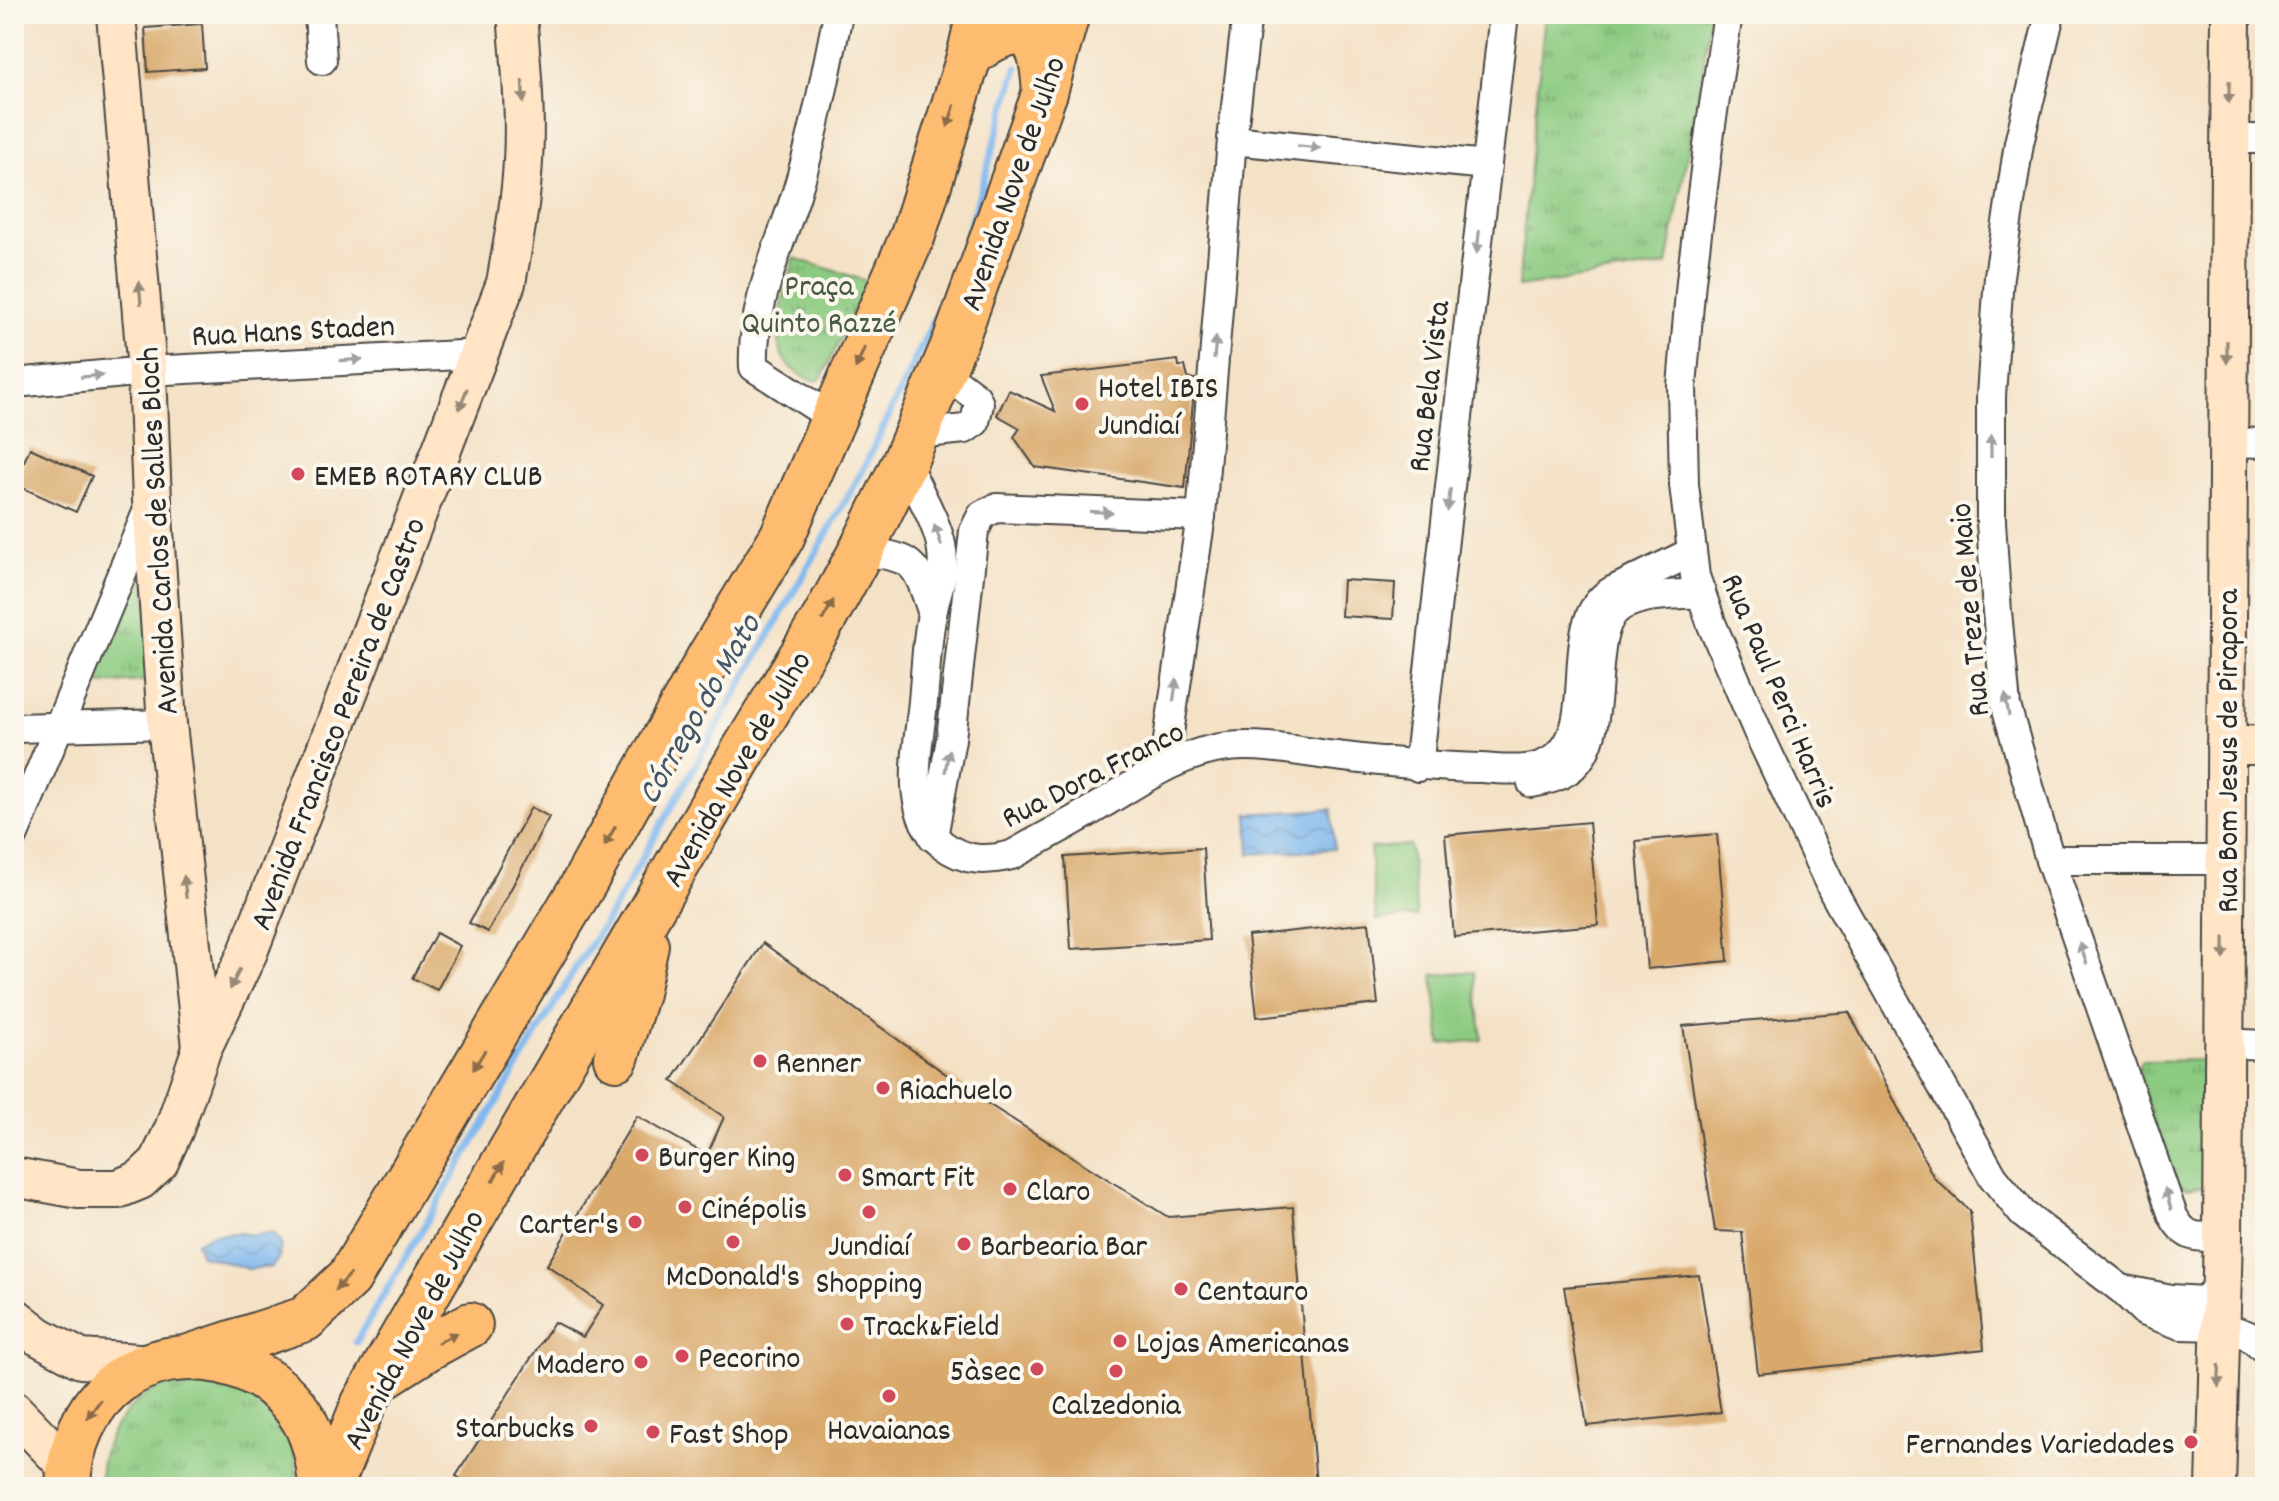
<svg xmlns="http://www.w3.org/2000/svg" width="2279" height="1501" font-family="Dekko,sans-serif">
<style>
.grass{fill:url(#grass-tufts);stroke:#5b7a56;stroke-width:2}
.garden{fill:#8bca80;stroke:#5b7a56;stroke-width:2}
.water{fill:url(#water-waves);stroke:#55718d;stroke-width:2}
.lines{fill:none;stroke-linecap:round;stroke-linejoin:round}
.stream{stroke:#7fb7ef;stroke-width:7}
.building{fill:#d9a96c}
.street-casing{stroke:#494642;stroke-width:32}
.secondary-casing{stroke:#494642;stroke-width:42}
.primary-casing{stroke:#494642;stroke-width:48}
.street{stroke:#fff;stroke-width:28}
.secondary{stroke:#ffe4c6;stroke-width:38}
.primary{stroke:#febc70;stroke-width:44}
.oneway{fill:#958878}
.oneway2{fill:#8a6c4a}
.oneway3{fill:#a0a0a0}
.poi-dot{fill:#d1495b;stroke:#fbf7ec;stroke-width:3}
.labels{text-anchor:middle;stroke-width:8;stroke-linejoin:round;paint-order:stroke}
.street-label{font-size:32px;fill:#2b2b2b;stroke:#fbf7ec}
.park-label{font-size:32px;fill:#485b44;stroke:#fbf7ec}
.poi-label{font-size:32px;fill:#2b2b2b;stroke:#fbf7ec;text-anchor:start}
.water-label{font-size:34px;font-style:italic;fill:#456;stroke:#fbf7ec}
</style>
<defs>
<pattern id="grass-tufts" width="24" height="20" patternUnits="userSpaceOnUse" patternTransform="scale(2)"><rect width="24" height="20" fill="#8bca80"/><path d="M3 7l-1-3M5 7V3M7 7l1-3M15 17l-1-3M17 17v-4M19 17l1-3" fill="none" stroke="#72a469"/></pattern>
<pattern id="water-waves" width="16" height="10" patternUnits="userSpaceOnUse" patternTransform="scale(2)"><rect width="16" height="10" fill="#7fb7ef"/><path d="M0 5q4-4 8 0t8 0" fill="none" stroke="#6895c2"/></pattern>
</defs>
<rect width="100%" height="100%" fill="#fbf7ec"/>
<filter id="ink" filterUnits="userSpaceOnUse"><feTurbulence type="fractalNoise" baseFrequency=".0125" numOctaves="2"/><feDisplacementMap in="SourceGraphic" scale="16" xChannelSelector="R" yChannelSelector="G"/><feConvolveMatrix kernelMatrix="1 2 1 2 8 2 1 2 1" color-interpolation-filters="sRGB"/></filter>
<filter id="wash" filterUnits="userSpaceOnUse"><feTurbulence type="fractalNoise" baseFrequency=".006" numOctaves="4" result="noise"/><feDisplacementMap in="SourceGraphic" scale="32" xChannelSelector="R" yChannelSelector="G"/><feGaussianBlur stdDeviation="1.8" result="paint"/><feColorMatrix in="noise" values="0 0 0 0 0 0 0 0 0 0 0 0 0 0 0 0 0 1.4 0 .05"/><feComposite in="paint" operator="in"/></filter>
<g filter="url(#wash)">
<rect width="100%" height="100%" fill="#f4e2c7"/>
<g class="grass">
<path d="M1545 14H1710L1701 81 1667 265 1518 287Z"/>
<path d="M794 258 867 281 823 376 818 381C754 367 784 303 794 258Z"/>
<path d="M143 572 157 680 83 685Z"/>
<path d="M2209 1060 2212 1185 2188 1189 2173 1180 2137 1072 2141 1061Z"/>
<path d="M210 1379C220 1382 231 1383 241 1387 282 1406 297 1444 297 1487H102C94 1440 132 1391 179 1381 188 1379 200 1380 210 1379Z"/>
</g>
<g class="garden">
<path d="M1410 845 1417 916 1376 920 1370 848Z"/>
<path d="M1474 971 1482 1040 1441 1044 1433 975Z"/>
</g>
<g class="water">
<path d="M1332 809 1334 849 1250 854 1248 814Z"/>
<path d="M238 1233 254 1235 272 1233 281 1243 279 1257 272 1267 248 1269 201 1255 196 1243 211 1235Z"/>
</g>
<g class="lines">
<path class="stream" d="M356 1342 579 962 609 917 863 470 956 273 1017 68"/>
</g>
<g id="blocks">
<g class="building">
<path d="M202 24 205 68 148 72 145 28Z"/>
<path d="M1178 360 1179 366H1185L1188 378 1195 379 1185 488 1035 467 1014 437 1020 428 997 415 1009 390 1055 411 1041 376Z"/>
<path d="M30 448 92 476 76 512 14 484Z"/>
<path d="M1343 580 1395 583 1393 619 1341 616Z"/>
<path d="M531 807 549 817 488 932 469 923Z"/>
<path d="M1589 822 1598 925 1454 937 1445 835Z"/>
<path d="M1717 834 1728 961 1647 969 1636 841Z"/>
<path d="M1203 848 1209 940 1071 949 1065 857Z"/>
<path d="M1369 923 1378 1004 1257 1017 1248 936Z"/>
<path d="M436 933 460 946 437 990 412 978Z"/>
<path d="M763 943 985 1102 1168 1217 1293 1207 1316 1485 473 1487 456 1476 554 1322 583 1337 603 1305 547 1265 637 1116 707 1155 724 1117 672 1081Z"/>
<path d="M1849 1012 1934 1178 1970 1211 1984 1349 1758 1374 1742 1232 1715 1231 1683 1026Z"/>
<path d="M1699 1275 1721 1412 1587 1426 1564 1287Z"/>
</g>
</g>
</g>
<g filter="url(#ink)">
<use href="#blocks" fill-opacity="0" stroke="#494642" stroke-width="2"/>
<g class="lines">
<defs>
<g id="street">
<path d="M319 14 322 60"/>
<path d="M1728 14 1710 131 1691 281 1682 386 1684 485 1695 576 1712 625 1758 732 1834 893 1993 1177 2023 1214 2121 1289 2145 1312 2181 1325 2221 1326 2247 1335 2265 1349"/>
<path d="M2050 14 2019 143 1999 276 1991 396V522L1997 612 2006 706 2050 860 2173 1216C2187 1241 2198 1237 2223 1236"/>
<path d="M2228 139H2265"/>
<path d="M1232 140 1487 165"/>
<path d="M14 383 147 371 480 354"/>
<path d="M833 418 754 367C751 308 778 250 796 195 814 136 826 74 838 14"/>
<path d="M916 434 965 429 975 422 979 404 976 397 943 372"/>
<path d="M2227 442 2265 443"/>
<path d="M905 461C915 486 940 526 942 551 945 575 937 588 933 610 926 639 926 671 923 701 919 747 901 812 943 845 965 862 987 861 1012 855 1040 839 1069 824 1097 807 1138 783 1179 752 1228 747 1264 743 1301 752 1336 756 1385 762 1432 767 1481 768 1502 769 1527 773 1547 763 1607 733 1556 623 1612 591L1692 552"/>
<path d="M861 551C914 558 915 560 932 611"/>
<path d="M14 728 167 724"/>
<path d="M1164 767 1201 516 1232 140 1247 14"/>
<path d="M1418 767 1504 14"/>
<path d="M1532 783C1544 781 1557 778 1567 771 1616 740 1581 628 1622 606 1646 593 1675 595 1701 593"/>
<path d="M14 835 150 505"/>
<path d="M933 837 951 739 974 531 982 515 996 508 1201 516"/>
<path d="M2050 860H2226"/>
<path d="M2222 1043 2265 1045"/>
<path d="M2126 1290 2171 1299 2204 1301 2222 1284"/>
</g>
<g id="secondary">
<path d="M116 14 147 371 152 501 167 724 202 1047"/>
<path d="M2226 745H2265"/>
<path d="M14 1177 79 1189H118L140 1180 159 1162 174 1129 202 1048 248 952 506 283C513 243 521 203 523 161 526 112 521 63 517 14"/>
<path d="M14 1317 38 1336 81 1359 153 1364"/>
<path d="M14 1411 68 1467"/>
<path d="M2216 1487 2223 1236 2231 14"/>
</g>
<g id="primary">
<path d="M969 57C988 39 1027 14 1040 55 1043 66 1044 80 1045 92"/>
<path d="M616 1058 636 993 646 945"/>
<path d="M189 1357 305 1319 349 1278 583 885 710 656 782 537 913 235 969 57 979 14"/>
<path d="M381 1378 426 1349 470 1325"/>
<path d="M68 1487C69 1447 86 1405 119 1381 178 1337 270 1359 305 1422 316 1443 319 1464 321 1487"/>
<path d="M330 1487 364 1403 744 750 825 617 861 551 905 461 956 339 1045 92 1067 14"/>
</g>
</defs>
<use href="#street" class="street-casing"/>
<use href="#secondary" class="secondary-casing"/>
<use href="#primary" class="primary-casing"/>
<use href="#street" class="street"/>
<use href="#secondary" class="secondary"/>
<use href="#primary" class="primary"/>
</g>
<defs><path id="oneway-solid" d="M-6-.8H1V-3.2L6.5 0L1 3.2V.8H-6Z" transform="scale(2)"/></defs>
<g class="oneway">
<use href="#oneway-solid" transform="translate(523 92) rotate(87)"/>
<use href="#oneway-solid" transform="translate(2229 92) rotate(91)"/>
<use href="#oneway-solid" transform="translate(140 293) rotate(-95)"/>
<use href="#oneway-solid" transform="translate(2227 352) rotate(90)"/>
<use href="#oneway-solid" transform="translate(463 399) rotate(111)"/>
<use href="#oneway-solid" transform="translate(185 887) rotate(-96)"/>
<use href="#oneway-solid" transform="translate(2224 948) rotate(91)"/>
<use href="#oneway-solid" transform="translate(235 979) rotate(115)"/>
<use href="#oneway-solid" transform="translate(2219 1376) rotate(92)"/>
</g>
<g class="oneway2">
<use href="#oneway-solid" transform="translate(951 116) rotate(108)"/>
<use href="#oneway-solid" transform="translate(860 358) rotate(114)"/>
<use href="#oneway-solid" transform="translate(828 610) rotate(-61)"/>
<use href="#oneway-solid" transform="translate(610 836) rotate(119)"/>
<use href="#oneway-solid" transform="translate(479 1060) rotate(121)"/>
<use href="#oneway-solid" transform="translate(498 1172) rotate(-60)"/>
<use href="#oneway-solid" transform="translate(343 1282) rotate(133)"/>
<use href="#oneway-solid" transform="translate(447 1338) rotate(-28)"/>
<use href="#oneway-solid" transform="translate(94 1409) rotate(126)"/>
</g>
<g class="oneway3">
<use href="#oneway-solid" transform="translate(1309 147) rotate(6)"/>
<use href="#oneway-solid" transform="translate(1478 242) rotate(97)"/>
<use href="#oneway-solid" transform="translate(1215 348) rotate(-85)"/>
<use href="#oneway-solid" transform="translate(351 360) rotate(-3)"/>
<use href="#oneway-solid" transform="translate(92 376) rotate(-5)"/>
<use href="#oneway-solid" transform="translate(1991 446) rotate(-90)"/>
<use href="#oneway-solid" transform="translate(1449 500) rotate(97)"/>
<use href="#oneway-solid" transform="translate(1101 512) rotate(3)"/>
<use href="#oneway-solid" transform="translate(938 535) rotate(-108)"/>
<use href="#oneway-solid" transform="translate(1175 690) rotate(-82)"/>
<use href="#oneway-solid" transform="translate(2007 705) rotate(-100)"/>
<use href="#oneway-solid" transform="translate(947 761) rotate(-80)"/>
<use href="#oneway-solid" transform="translate(2083 953) rotate(-109)"/>
<use href="#oneway-solid" transform="translate(2168 1199) rotate(-107)"/>
</g>
</g>
<g class="poi-dot">
<circle cx="1082" cy="404" r="8"/>
<circle cx="298" cy="474" r="8"/>
<circle cx="760" cy="1061" r="8"/>
<circle cx="883" cy="1088" r="8"/>
<circle cx="642" cy="1155" r="8"/>
<circle cx="845" cy="1175" r="8"/>
<circle cx="1010" cy="1189" r="8"/>
<circle cx="685" cy="1207" r="8"/>
<circle cx="869" cy="1212" r="8"/>
<circle cx="635" cy="1222" r="8"/>
<circle cx="733" cy="1242" r="8"/>
<circle cx="964" cy="1244" r="8"/>
<circle cx="1181" cy="1289" r="8"/>
<circle cx="847" cy="1324" r="8"/>
<circle cx="1120" cy="1341" r="8"/>
<circle cx="682" cy="1356" r="8"/>
<circle cx="641" cy="1362" r="8"/>
<circle cx="1037" cy="1369" r="8"/>
<circle cx="1116" cy="1371" r="8"/>
<circle cx="889" cy="1396" r="8"/>
<circle cx="591" cy="1426" r="8"/>
<circle cx="653" cy="1432" r="8"/>
<circle cx="2191" cy="1442" r="8"/>
</g>
<g class="labels">
<g class="street-label">
<text transform="translate(1011 183) rotate(-71)" y="11">Avenida Nove de Julho</text>
<text transform="translate(293 329) rotate(-3)" y="11">Rua Hans Staden</text>
<text transform="translate(1427 386) rotate(-83)" y="11">Rua Bela Vista</text>
<text transform="translate(156 531) rotate(-93)" y="11">Avenida Carlos de Salles Bloch</text>
<text transform="translate(1968 610) rotate(-95)" y="11">Rua Treze de Maio</text>
<text transform="translate(1781 690) rotate(67)" y="11">Rua Paul Perci Harris</text>
<text transform="translate(336 723) rotate(-69)" y="11">Avenida Francisco Pereira de Castro</text>
<text transform="translate(2226 751) rotate(-90)" y="11">Rua Bom Jesus de Pirapora</text>
<text transform="translate(735 768) rotate(-60)" y="11">Avenida Nove de Julho</text>
<text transform="translate(1092 773) rotate(-27)" y="11">Rua Dora Franco</text>
<text transform="translate(412 1329) rotate(-62)" y="11">Avenida Nove de Julho</text>
</g>
<g class="park-label">
<text x="819" y="295">Praça<tspan x="819" dy="37">Quinto Razzé</tspan></text>
</g>
<g class="poi-label">
<text x="1098" y="397">Hotel IBIS<tspan x="1098" dy="37">Jundiaí</tspan></text>
<text x="314" y="485">EMEB ROTARY CLUB</text>
<text x="776" y="1072">Renner</text>
<text x="899" y="1099">Riachuelo</text>
<text x="658" y="1166">Burger King</text>
<text x="861" y="1186">Smart Fit</text>
<text x="1026" y="1200">Claro</text>
<text x="701" y="1218">Cinépolis</text>
<text x="619" y="1233" text-anchor="end">Carter's</text>
<text x="869" y="1255" text-anchor="middle">Jundiaí<tspan x="869" dy="37">Shopping</tspan></text>
<text x="980" y="1255">Barbearia Bar</text>
<text x="733" y="1285" text-anchor="middle">McDonald's</text>
<text x="1197" y="1300">Centauro</text>
<text x="863" y="1335">Track&amp;Field</text>
<text x="1136" y="1352">Lojas Americanas</text>
<text x="698" y="1367">Pecorino</text>
<text x="625" y="1373" text-anchor="end">Madero</text>
<text x="1021" y="1380" text-anchor="end">5àsec</text>
<text x="1116" y="1414" text-anchor="middle">Calzedonia</text>
<text x="575" y="1437" text-anchor="end">Starbucks</text>
<text x="889" y="1439" text-anchor="middle">Havaianas</text>
<text x="669" y="1443">Fast Shop</text>
<text x="2175" y="1453" text-anchor="end">Fernandes Variedades</text>
</g>
<g class="water-label">
<text transform="translate(697 708) rotate(-60)" y="12">Córrego do Mato</text>
</g>
</g>
<rect width="2279" height="1501" fill="none" stroke="#fbf7ec" stroke-width="48"/>
</svg>
